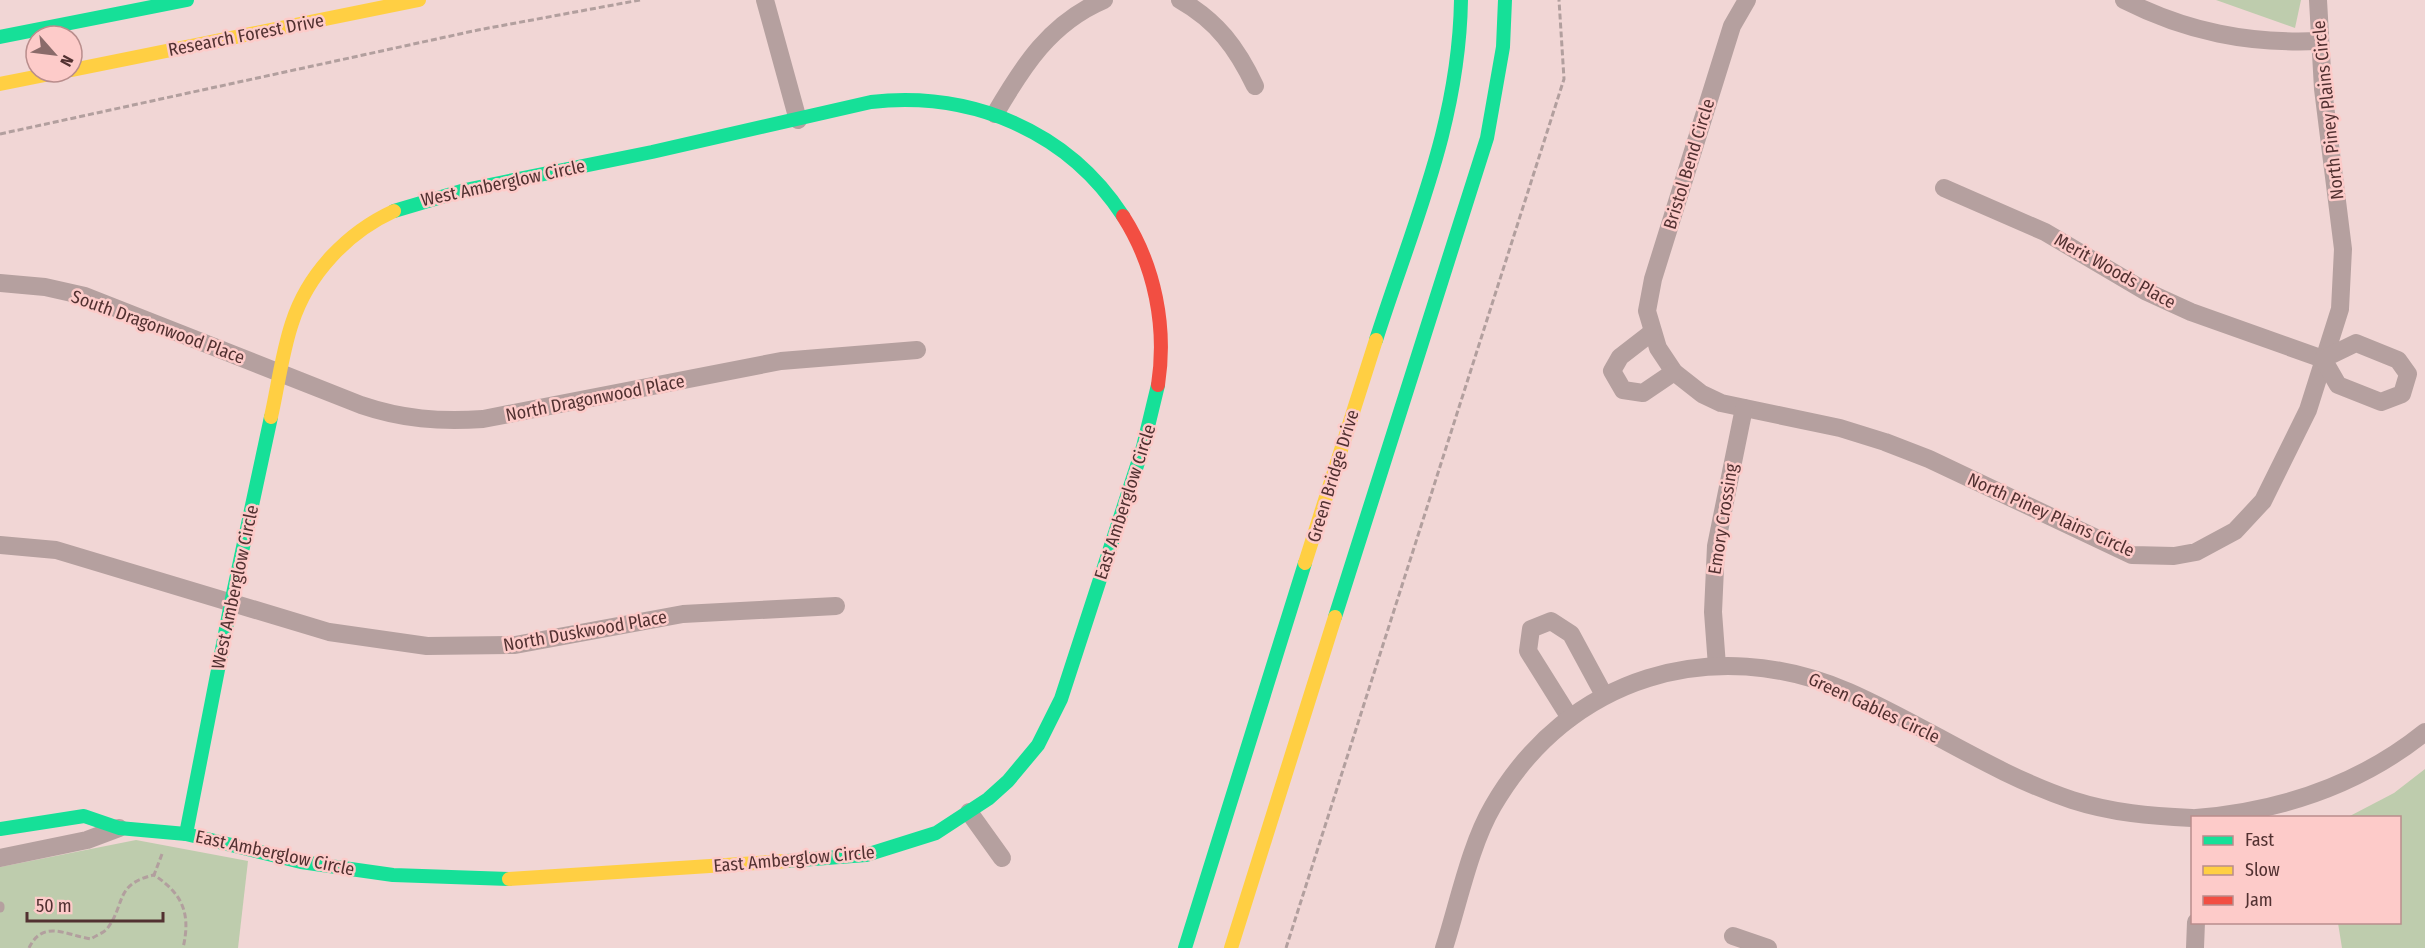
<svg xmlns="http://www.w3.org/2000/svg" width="2425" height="948" font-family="'Fira Sans Condensed',sans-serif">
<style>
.green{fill:#beccad}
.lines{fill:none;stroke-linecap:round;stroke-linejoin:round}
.path{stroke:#b29f9e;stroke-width:3;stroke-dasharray:6 3;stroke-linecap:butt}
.lane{stroke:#b5a09f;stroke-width:9}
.street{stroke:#b5a09f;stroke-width:18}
.fast{stroke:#16e098;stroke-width:14}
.slow{stroke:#ffcf43;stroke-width:14}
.jam{stroke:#f24e42;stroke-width:14}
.labels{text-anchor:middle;stroke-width:5;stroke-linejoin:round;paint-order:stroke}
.street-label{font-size:18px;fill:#523131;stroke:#fdcbc9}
</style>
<rect width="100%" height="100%" fill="#f1d6d5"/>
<g class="green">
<path d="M2216 0H2301L2295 28Z"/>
<path d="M2425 769V948H2342L2338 923 2400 922V818L2348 817 2394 793Z"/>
<path d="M136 840 248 861 238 948H0V867Z"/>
</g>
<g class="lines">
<g class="path">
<path d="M0 134 478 30 640 0"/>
<path d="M162 854 154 875C183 894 191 914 183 948"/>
<path d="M29 948C43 919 66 935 91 939 95 936 103 933 107 929 126 904 114 884 154 875"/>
<path d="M1286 948 1564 79 1559 0"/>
</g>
<path class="lane" d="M0 906V908"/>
<g class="street">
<path d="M765 0 798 120"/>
<path d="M1180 0C1217 21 1237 48 1255 86"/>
<path d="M1747 0 1732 26 1653 279 1647 311 1658 348 1674 372 1702 394 1721 403 1840 428 1885 442 1929 459 2132 555 2174 556 2196 552 2235 531 2263 501 2308 410 2340 309 2343 249 2323 89 2318 0"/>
<path d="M2124 0C2187 32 2249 44 2319 41"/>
<path d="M995 114C1023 66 1050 23 1104 0"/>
<path d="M1944 188 2045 232 2145 291 2191 312 2323 359"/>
<path d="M0 283 45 287 85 296 361 405C402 419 440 422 483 419L781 361 917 350"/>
<path d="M1651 333 1620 357 1612 371 1623 390 1643 393 1674 372"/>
<path d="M2356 343 2398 360 2408 374 2402 394 2381 402 2338 385 2323 359Z"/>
<path d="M0 545 56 550 329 632 427 646 515 645 683 614 836 606"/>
<path d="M1717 666 1713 612 1716 546 1744 408"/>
<path d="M1570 718 1528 651 1531 629 1551 621 1571 634 1604 695"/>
<path d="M969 812 1002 858"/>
<path d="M2196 818C2281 811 2358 786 2425 732"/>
<path d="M0 858 87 840 119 828"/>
<path d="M1733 936 1768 948"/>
<path d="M1444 948C1458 905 1470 845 1493 806 1568 676 1713 633 1849 692 1924 725 1994 774 2072 800 2112 813 2151 816 2192 818"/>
<path d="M2195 948 2196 922"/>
</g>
<g class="fast">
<path d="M0 37 187 0"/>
<path d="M394 211 465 190 652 152 871 102C971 91 1067 130 1123 216"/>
<path d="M1376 340C1413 224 1459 124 1461 0"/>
<path d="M1335 617 1487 138 1503 47 1505 0"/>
<path d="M0 829 84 816 119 828 186 834 301 862 393 875 509 879"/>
<path d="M186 834 231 603 271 417"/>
<path d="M787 861 866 855 936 833 988 799 1008 781 1038 745 1061 699 1143 447 1158 385"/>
<path d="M1185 948 1305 563"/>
</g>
<g class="slow">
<path d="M72 70 419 0"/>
<path d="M0 84 60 72"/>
<path d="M271 417C278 386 282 353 292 323 308 273 348 232 394 211"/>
<path d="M1305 563 1376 340"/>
<path d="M509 879 787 861"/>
<path d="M1231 948 1335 617"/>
</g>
<path class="jam" d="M1123 216C1155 266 1167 327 1158 385"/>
</g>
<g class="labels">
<g class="street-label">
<text transform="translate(246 35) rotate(-11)" y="6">Research Forest Drive</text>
<text transform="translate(2328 110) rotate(-96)" y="6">North Piney Plains Circle</text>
<text transform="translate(1689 164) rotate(-73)" y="6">Bristol Bend Circle</text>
<text transform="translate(503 183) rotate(-12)" y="6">West Amberglow Circle</text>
<text transform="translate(2115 271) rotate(29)" y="6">Merit Woods Place</text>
<text transform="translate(158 327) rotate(20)" y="6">South Dragonwood Place</text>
<text transform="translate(595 398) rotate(-11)" y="6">North Dragonwood Place</text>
<text transform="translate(1333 476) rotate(-73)" y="6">Green Bridge Drive</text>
<text transform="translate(1125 502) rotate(-72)" y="6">East Amberglow Circle</text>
<text transform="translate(2051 515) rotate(24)" y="6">North Piney Plains Circle</text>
<text transform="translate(1723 519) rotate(-81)" y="6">Emory Crossing</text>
<text transform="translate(235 587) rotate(-78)" y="6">West Amberglow Circle</text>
<text transform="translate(585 631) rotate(-10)" y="6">North Duskwood Place</text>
<text transform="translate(1874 708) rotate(25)" y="6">Green Gables Circle</text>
<text transform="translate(275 853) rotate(12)" y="6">East Amberglow Circle</text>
<text transform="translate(794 859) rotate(-5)" y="6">East Amberglow Circle</text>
</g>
</g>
<rect x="2191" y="816" width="210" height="108" fill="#fdcbc9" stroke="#b98d8c" stroke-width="1.5"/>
<rect x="2203" y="836" width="30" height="9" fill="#16e098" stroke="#b98d8c" stroke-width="1.5"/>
<text x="2245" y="846" font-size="18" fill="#523131">Fast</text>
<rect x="2203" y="866" width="30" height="9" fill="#ffcf43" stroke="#b98d8c" stroke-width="1.5"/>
<text x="2245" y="876" font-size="18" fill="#523131">Slow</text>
<rect x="2203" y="896" width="30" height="9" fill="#f24e42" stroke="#b98d8c" stroke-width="1.5"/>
<text x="2245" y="906" font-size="18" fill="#523131">Jam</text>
<g transform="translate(54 54) rotate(118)"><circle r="28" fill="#fdcbc9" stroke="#b98d8c" stroke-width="1.5"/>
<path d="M0-4.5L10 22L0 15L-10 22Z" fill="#8a6b6a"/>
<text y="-9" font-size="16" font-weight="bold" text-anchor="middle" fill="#523131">N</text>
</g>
<path d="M27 912v9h136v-9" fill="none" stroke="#523131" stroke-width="3"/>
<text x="36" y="912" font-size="18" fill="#523131" stroke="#fdcbc9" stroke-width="4.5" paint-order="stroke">50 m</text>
</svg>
